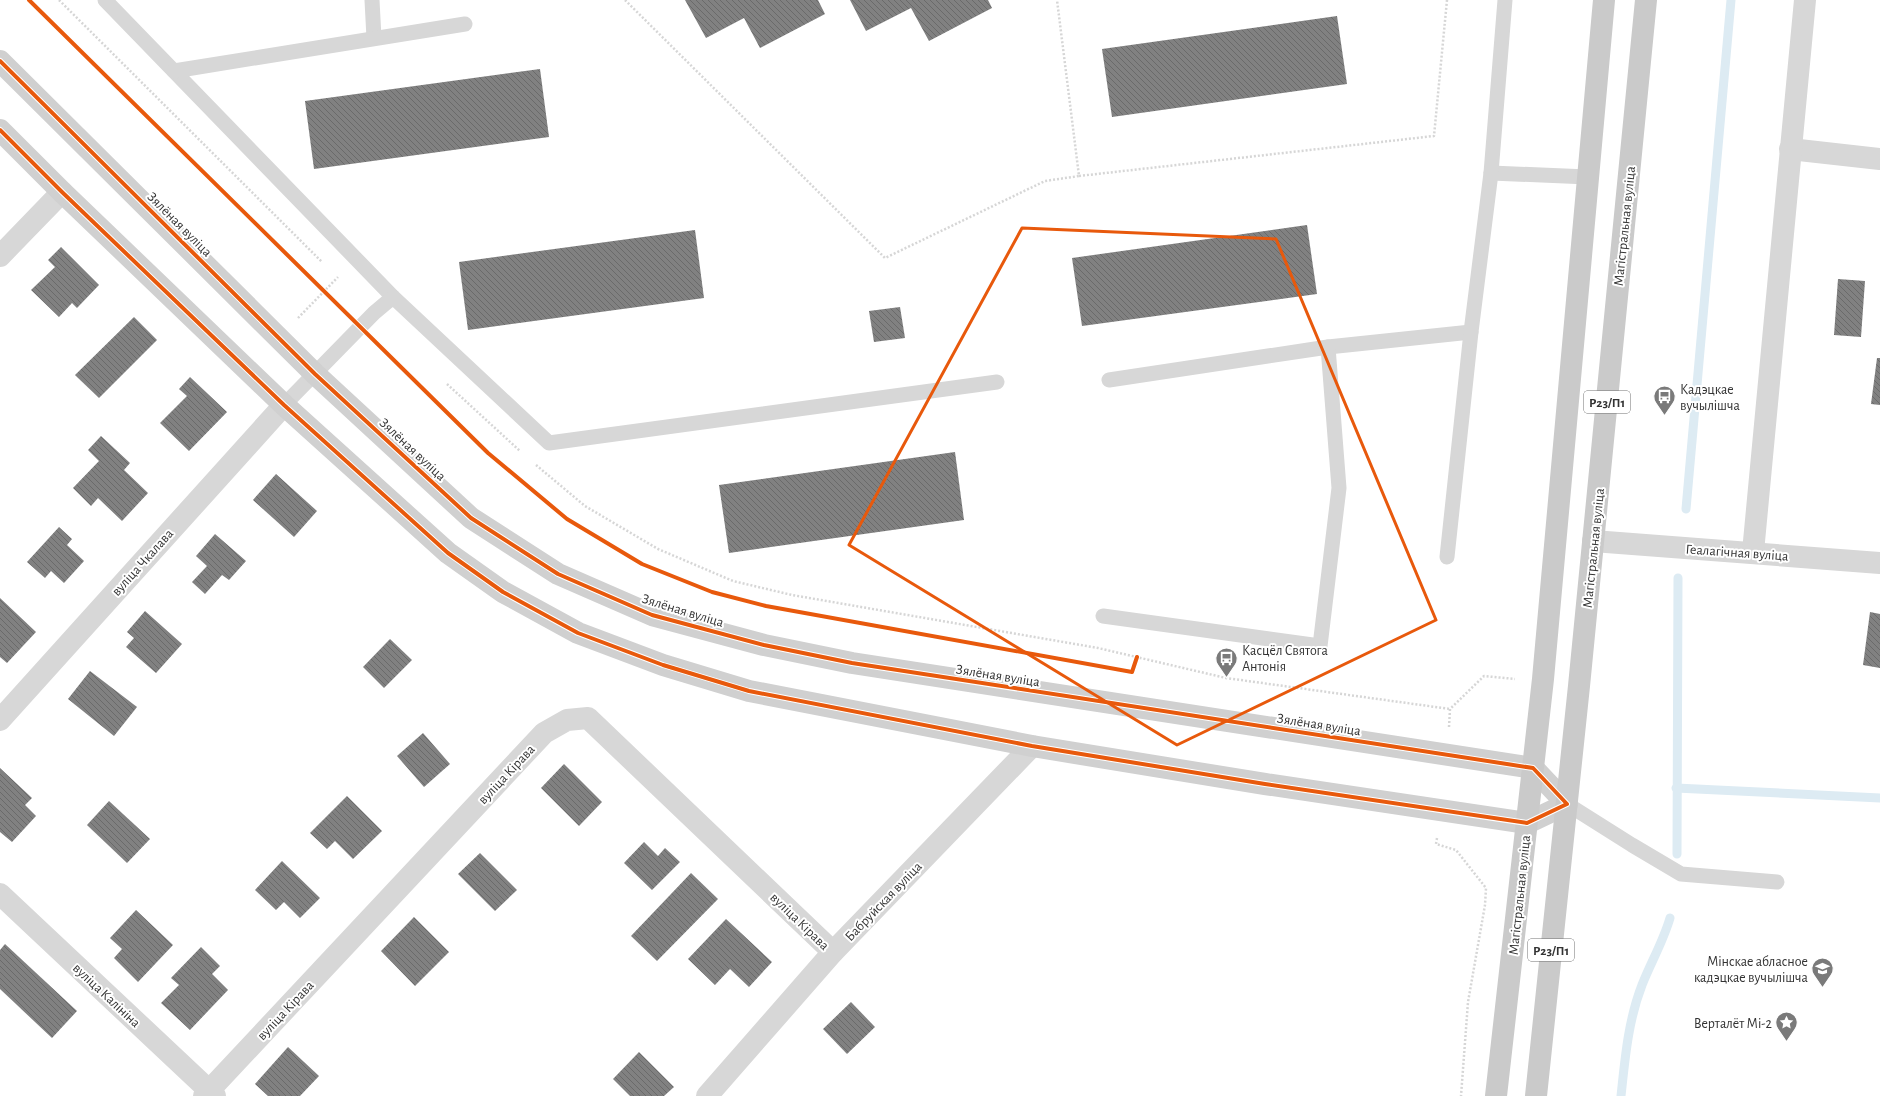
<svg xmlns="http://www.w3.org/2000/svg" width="1880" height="1096" font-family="'Alegreya Sans',sans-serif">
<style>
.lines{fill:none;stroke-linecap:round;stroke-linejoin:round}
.stream{stroke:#ddebf3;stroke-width:9}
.building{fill:url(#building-back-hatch)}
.path{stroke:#d6d6d6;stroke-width:2.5;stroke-dasharray:2 2;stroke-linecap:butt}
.lane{stroke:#d7d7d7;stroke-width:15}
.street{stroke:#d7d7d7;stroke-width:22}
.secondary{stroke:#d0d0d0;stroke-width:22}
.primary{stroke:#cacaca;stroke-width:22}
.cycleway-casing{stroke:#fff;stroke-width:6}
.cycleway{stroke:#e8590c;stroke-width:4}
.marked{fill:none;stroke:#e8590c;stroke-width:3;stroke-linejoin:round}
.labels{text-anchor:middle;stroke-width:4;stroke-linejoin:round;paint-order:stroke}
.shield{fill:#fff;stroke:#707070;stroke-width:1}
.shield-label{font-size:13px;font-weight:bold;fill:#333}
.street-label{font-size:14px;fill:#333;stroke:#fff}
.poi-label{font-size:14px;fill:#333;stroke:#fff;text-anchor:start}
</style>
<defs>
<pattern id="building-back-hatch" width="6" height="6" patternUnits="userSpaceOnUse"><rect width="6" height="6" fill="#818181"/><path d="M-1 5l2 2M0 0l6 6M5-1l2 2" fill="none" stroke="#6a6a6a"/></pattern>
</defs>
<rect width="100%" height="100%" fill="#fff"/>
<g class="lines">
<g class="stream">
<path d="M1686 509 1731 0"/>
<path d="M1676 788 1880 798"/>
<path d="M1677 854 1678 578"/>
<path d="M1621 1096C1625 1059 1628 1021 1642 985 1651 962 1663 942 1670 918"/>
</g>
</g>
<g class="building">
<path d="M685 0H818L825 14 760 48 744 18 706 38Z"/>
<path d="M850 0H988L992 8 929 41 911 8 866 31Z"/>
<path d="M1337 16 1347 84 1112 117 1102 49Z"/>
<path d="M540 69 549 137 314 169 305 101Z"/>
<path d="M1307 225 1317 294 1082 326 1072 258Z"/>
<path d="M695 230 704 298 468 330 459 262Z"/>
<path d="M61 247 99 285 77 308 72 303 59 317 31 290 55 267 48 260Z"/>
<path d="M1838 279 1865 281 1861 337 1834 335Z"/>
<path d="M900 307 905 338 874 342 869 311Z"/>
<path d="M134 317 157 340 99 398 75 375Z"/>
<path d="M1877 358H1880V405L1871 404Z"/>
<path d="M190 377 227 412 189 451 160 423 187 396 179 389Z"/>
<path d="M101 436 130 463 124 470 148 493 122 521 98 498 91 506 73 488 99 461 88 450Z"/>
<path d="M955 452 964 520 729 553 719 485Z"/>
<path d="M276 474 317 511 294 537 253 500Z"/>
<path d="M59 527 72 539 67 545 84 561 64 583 51 571 45 578 27 562Z"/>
<path d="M215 534 246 561 229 580 222 575 205 594 192 582 207 566 196 556Z"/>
<path d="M0 598 36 632 7 663 0 657Z"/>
<path d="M145 611 182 644 156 673 126 647 134 638 127 632Z"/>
<path d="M1870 612 1880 614V668L1863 665Z"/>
<path d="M390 639 412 660 384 688 363 667Z"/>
<path d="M90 671 137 707 114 736 68 699Z"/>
<path d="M423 733 450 764 424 787 397 756Z"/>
<path d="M564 764 602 802 579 826 541 788Z"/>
<path d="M0 768 32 798 25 805 36 816 12 842 0 832Z"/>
<path d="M347 796 382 831 353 859 335 841 327 849 310 833Z"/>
<path d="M109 801 150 839 127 863 87 825Z"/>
<path d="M644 842 658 856 665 848 680 862 652 890 624 863Z"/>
<path d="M480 853 517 890 495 911 458 874Z"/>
<path d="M282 861 320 898 300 918 284 902 276 910 255 890Z"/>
<path d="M691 873 718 899 657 961 631 936Z"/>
<path d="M136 910 173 945 138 982 114 958 122 949 110 938Z"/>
<path d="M414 917 449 952 415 986 381 951Z"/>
<path d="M726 919 772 962 749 987 730 969 715 985 688 959Z"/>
<path d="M5 944 77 1011 52 1038 0 989V950Z"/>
<path d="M201 947 220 966 212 974 228 990 190 1030 161 1003 179 985 171 978Z"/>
<path d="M851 1002 875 1027 847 1054 823 1029Z"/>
<path d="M288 1047 319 1076 300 1096H268L255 1084Z"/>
<path d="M639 1052 674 1087 664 1096H630L613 1079Z"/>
</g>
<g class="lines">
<g class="path">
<path d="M59 0 322 262"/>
<path d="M625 0 885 258 1045 181 1079 176 1057 0"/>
<path d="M1079 176 1434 136 1447 0"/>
<path d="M298 318 338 277"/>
<path d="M447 384 520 451"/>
<path d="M536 465 585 506 658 549 733 581 792 595 1098 648 1226 678 1450 709"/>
<path d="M1449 727 1450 709 1484 676 1515 679"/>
<path d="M1437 838 1436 844 1456 850 1486 888 1485 905 1468 1002 1461 1096"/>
</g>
<g class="lane">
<path d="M105 0 393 297"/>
<path d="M372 0 374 38"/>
<path d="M174 71 465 24"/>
<path d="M1491 173 1588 177"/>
<path d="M1109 380 1328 347 1471 332"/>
<path d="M284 405 374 313 393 297 549 443 997 382"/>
<path d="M1447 557 1471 332 1491 173 1505 0"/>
<path d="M1103 616 1320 646 1339 488 1328 347"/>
<path d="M1567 804 1632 845 1681 874 1777 882"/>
</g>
<g class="street">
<path d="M1790 149 1880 159"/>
<path d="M0 256 62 192"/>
<path d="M1593 541 1880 563"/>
<path d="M1753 552 1805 0"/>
<path d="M0 720 284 405"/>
<path d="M0 894 215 1096"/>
<path d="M204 1096 544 733 567 720 588 718 833 952"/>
<path d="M707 1096 833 952 1032 746"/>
</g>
<path class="secondary" d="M0 61 315 374 471 518 558 574 652 615 764 645 852 663 1533 768 1567 804 1527 823 1265 784 1032 746 749 691 663 665 578 633 503 592 448 553 284 405 62 192 0 130"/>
<g class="primary">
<path d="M1496 1096 1543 679 1604 0"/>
<path d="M1536 1096 1579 686 1646 0"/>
</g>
<defs>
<g id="cycleway">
<path d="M29 0 488 453 567 519 642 564 712 592 766 606 1132 672 1137 657"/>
<path d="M0 61 315 374 471 518 558 574 652 615 764 645 852 663 1533 768 1567 804 1527 823 1265 784 1032 746 749 691 663 665 578 633 503 592 448 553 284 405 62 192 0 130"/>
</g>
</defs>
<use href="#cycleway" class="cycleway-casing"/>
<use href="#cycleway" class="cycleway"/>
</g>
<path class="marked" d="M1022 228 1276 239 1436 620 1177 745 849 545Z"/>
<defs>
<symbol id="bus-pin" viewBox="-11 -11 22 30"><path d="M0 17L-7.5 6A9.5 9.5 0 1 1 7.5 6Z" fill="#7a7a7a" stroke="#fff"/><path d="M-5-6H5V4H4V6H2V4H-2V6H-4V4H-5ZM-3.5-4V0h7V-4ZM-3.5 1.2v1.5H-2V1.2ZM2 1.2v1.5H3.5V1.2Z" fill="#fff"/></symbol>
<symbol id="school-pin" viewBox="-11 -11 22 30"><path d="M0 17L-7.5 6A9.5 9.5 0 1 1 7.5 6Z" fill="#7a7a7a" stroke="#fff"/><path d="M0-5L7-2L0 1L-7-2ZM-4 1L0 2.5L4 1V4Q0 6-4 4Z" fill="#fff"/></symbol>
<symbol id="sight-pin" viewBox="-11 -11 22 30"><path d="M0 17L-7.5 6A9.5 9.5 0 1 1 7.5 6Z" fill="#7a7a7a" stroke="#fff"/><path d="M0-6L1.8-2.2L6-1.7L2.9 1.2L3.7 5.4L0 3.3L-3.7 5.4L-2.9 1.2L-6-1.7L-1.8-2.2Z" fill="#fff"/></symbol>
</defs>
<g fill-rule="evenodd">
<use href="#bus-pin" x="1652" y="384" width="25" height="34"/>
<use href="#bus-pin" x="1214" y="646" width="25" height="34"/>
<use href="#school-pin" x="1810" y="956" width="25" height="34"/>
<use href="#sight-pin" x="1774" y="1010" width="25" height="34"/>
</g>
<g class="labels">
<g class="shield">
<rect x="1584" y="391" width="46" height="22" rx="3"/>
<rect x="1528" y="939" width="46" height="22" rx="3"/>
</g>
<g class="shield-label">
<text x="1607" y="407">Р23/П1</text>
<text x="1551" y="955">Р23/П1</text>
</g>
<g class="street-label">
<text transform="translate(180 224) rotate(45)" y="5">Зялёная вуліца</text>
<text transform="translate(1624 226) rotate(-84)" y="5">Магістральная вуліца</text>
<text transform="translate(413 449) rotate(43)" y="5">Зялёная вуліца</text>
<text transform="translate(1593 548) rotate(-84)" y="5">Магістральная вуліца</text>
<text transform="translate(1737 552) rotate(4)" y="5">Геалагічная вуліца</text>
<text transform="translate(142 562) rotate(-48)" y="5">вуліца Чкалава</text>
<text transform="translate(683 610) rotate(17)" y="5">Зялёная вуліца</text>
<text transform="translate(998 675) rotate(9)" y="5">Зялёная вуліца</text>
<text transform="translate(1319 724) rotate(9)" y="5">Зялёная вуліца</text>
<text transform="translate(506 774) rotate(-47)" y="5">вуліца Кірава</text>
<text transform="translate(1519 895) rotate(-84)" y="5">Магістральная вуліца</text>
<text transform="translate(883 901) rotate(-46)" y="5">Бабруйская вуліца</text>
<text transform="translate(800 921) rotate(44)" y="5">вуліца Кірава</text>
<text transform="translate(107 995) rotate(43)" y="5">вуліца Калініна</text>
<text transform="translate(285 1010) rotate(-47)" y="5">вуліца Кірава</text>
</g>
<g class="poi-label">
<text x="1680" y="394">Кадэцкае<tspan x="1680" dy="16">вучылішча</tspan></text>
<text x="1242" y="655">Касцёл Святога<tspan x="1242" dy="16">Антонія</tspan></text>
<text x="1808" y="966" text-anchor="end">Мінскае абласное<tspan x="1808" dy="16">кадэцкае вучылішча</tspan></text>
<text x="1772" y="1028" text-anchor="end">Верталёт Мі-2</text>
</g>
</g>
</svg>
